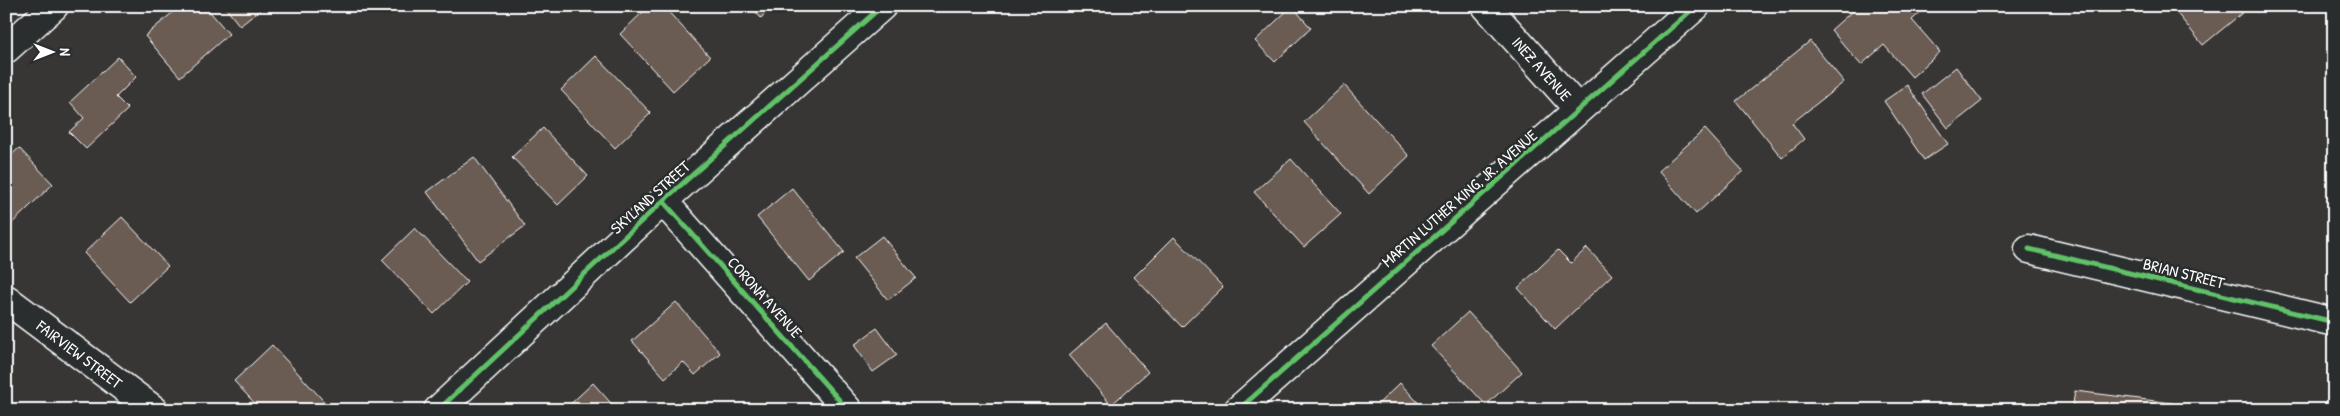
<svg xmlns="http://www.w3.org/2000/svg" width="2340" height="416" font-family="'Patrick Hand',sans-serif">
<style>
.building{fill:#6a5b52;stroke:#fff}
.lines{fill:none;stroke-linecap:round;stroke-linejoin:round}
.minor-casing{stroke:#fff;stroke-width:31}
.tertiary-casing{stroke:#fff;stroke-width:31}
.minor{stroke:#2a2d2e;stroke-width:28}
.tertiary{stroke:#2a2d2e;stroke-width:28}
.cycleway-casing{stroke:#2a2d2e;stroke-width:8}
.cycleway{stroke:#61c268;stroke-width:5}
.labels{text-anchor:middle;stroke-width:5;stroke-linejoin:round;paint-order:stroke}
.street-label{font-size:16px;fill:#fff;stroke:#2a2d2e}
</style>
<rect width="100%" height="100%" fill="#373635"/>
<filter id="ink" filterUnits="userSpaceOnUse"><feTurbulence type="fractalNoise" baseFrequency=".02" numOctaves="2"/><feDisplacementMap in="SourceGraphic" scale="10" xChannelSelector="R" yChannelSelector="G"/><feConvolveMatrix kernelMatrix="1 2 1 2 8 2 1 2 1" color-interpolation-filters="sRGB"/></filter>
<g filter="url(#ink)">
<g class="building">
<path d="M180 6H205L229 34 180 77 145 36Z"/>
<path d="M224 6H265L240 26Z"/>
<path d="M649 6H663L710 57 673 91 620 34Z"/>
<path d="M750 6H772L761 18Z"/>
<path d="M1292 6 1311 28 1275 62 1255 41Z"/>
<path d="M1858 6H1923L1925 8 1912 20 1940 52 1912 77 1884 45 1861 65 1831 30Z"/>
<path d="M2171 6H2237L2242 13 2203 45Z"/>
<path d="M1810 41 1844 82 1792 123 1804 139 1782 158 1736 101Z"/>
<path d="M596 56 651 113 615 148 561 90Z"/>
<path d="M118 57 136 77 116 97 128 109 86 149 69 132 84 118 70 102Z"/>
<path d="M1956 67 1982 101 1948 128 1922 94Z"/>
<path d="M1344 85 1409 156 1369 194 1304 122Z"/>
<path d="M1907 85 1948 144 1924 160 1884 101Z"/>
<path d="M543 128 588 176 558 205 512 157Z"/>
<path d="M1705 129 1743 171 1696 214 1658 171Z"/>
<path d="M19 148 53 184 6 229V160Z"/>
<path d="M474 157 525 226 478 261 427 192Z"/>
<path d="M1291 159 1341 214 1304 247 1254 192Z"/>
<path d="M792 188 844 252 809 281 757 217Z"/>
<path d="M122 217 168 266 130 302 84 253Z"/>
<path d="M415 228 467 282 434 314 382 260Z"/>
<path d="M882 236 916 278 888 300 854 258Z"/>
<path d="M1174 237 1223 287 1182 327 1134 277Z"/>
<path d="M1587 248 1612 275 1555 329 1518 288 1558 250 1571 263Z"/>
<path d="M676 302 720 353 695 375 683 362 665 378 632 341Z"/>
<path d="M1468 312 1522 372 1486 405 1431 346Z"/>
<path d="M1106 323 1148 372 1111 405 1069 355Z"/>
<path d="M877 328 897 355 873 372 854 345Z"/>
<path d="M272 345 332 410H261L234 381Z"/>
<path d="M593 383 617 410H564Z"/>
<path d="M1400 383 1425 410H1372Z"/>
<path d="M2075 391 2172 403 2171 410H2072Z"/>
</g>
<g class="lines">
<defs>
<g id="minor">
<path id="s1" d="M1486 6 1578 109"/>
<path d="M6 49 54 6"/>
<path d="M663 201 848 410"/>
<path d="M2029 249 2334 322"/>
<path d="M438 410 663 201 882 6"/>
</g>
<g id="tertiary">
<path id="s2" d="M6 299 154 410"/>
<path d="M1238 410 1696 6"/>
</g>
</defs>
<use href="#minor" class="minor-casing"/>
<use href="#tertiary" class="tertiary-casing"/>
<use href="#minor" class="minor"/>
<use href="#tertiary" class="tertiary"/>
<defs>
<g id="cycleway">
<path d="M663 201 848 410"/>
<path d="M2029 249 2334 322"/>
<path d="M438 410 663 201 882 6"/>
<path d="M1238 410 1696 6"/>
</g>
</defs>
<use href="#cycleway" class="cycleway-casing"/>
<use href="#cycleway" class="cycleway"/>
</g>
</g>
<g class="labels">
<g class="street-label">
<text dy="6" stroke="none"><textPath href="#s1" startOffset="84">INEZ AVENUE</textPath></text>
<text transform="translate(650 197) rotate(-42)" y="6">SKYLAND STREET</text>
<text transform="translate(1459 198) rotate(-41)" y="6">MARTIN LUTHER KING, JR. AVENUE</text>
<text transform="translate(2184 273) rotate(14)" y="6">BRIAN STREET</text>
<text transform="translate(765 297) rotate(48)" y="6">CORONA AVENUE</text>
<text dy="6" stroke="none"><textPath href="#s2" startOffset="92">FAIRVIEW STREET</textPath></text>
</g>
</g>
<rect width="2340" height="416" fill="none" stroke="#2a2d2e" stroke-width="25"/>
<rect x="12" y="12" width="2315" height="391" fill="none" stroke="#fff" stroke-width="2" filter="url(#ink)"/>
<g transform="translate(52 52) rotate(90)" stroke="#2a2d2e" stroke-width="4" paint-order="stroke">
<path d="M0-4L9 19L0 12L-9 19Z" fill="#ffffff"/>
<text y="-8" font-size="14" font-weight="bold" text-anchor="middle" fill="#ffffff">N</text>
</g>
</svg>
